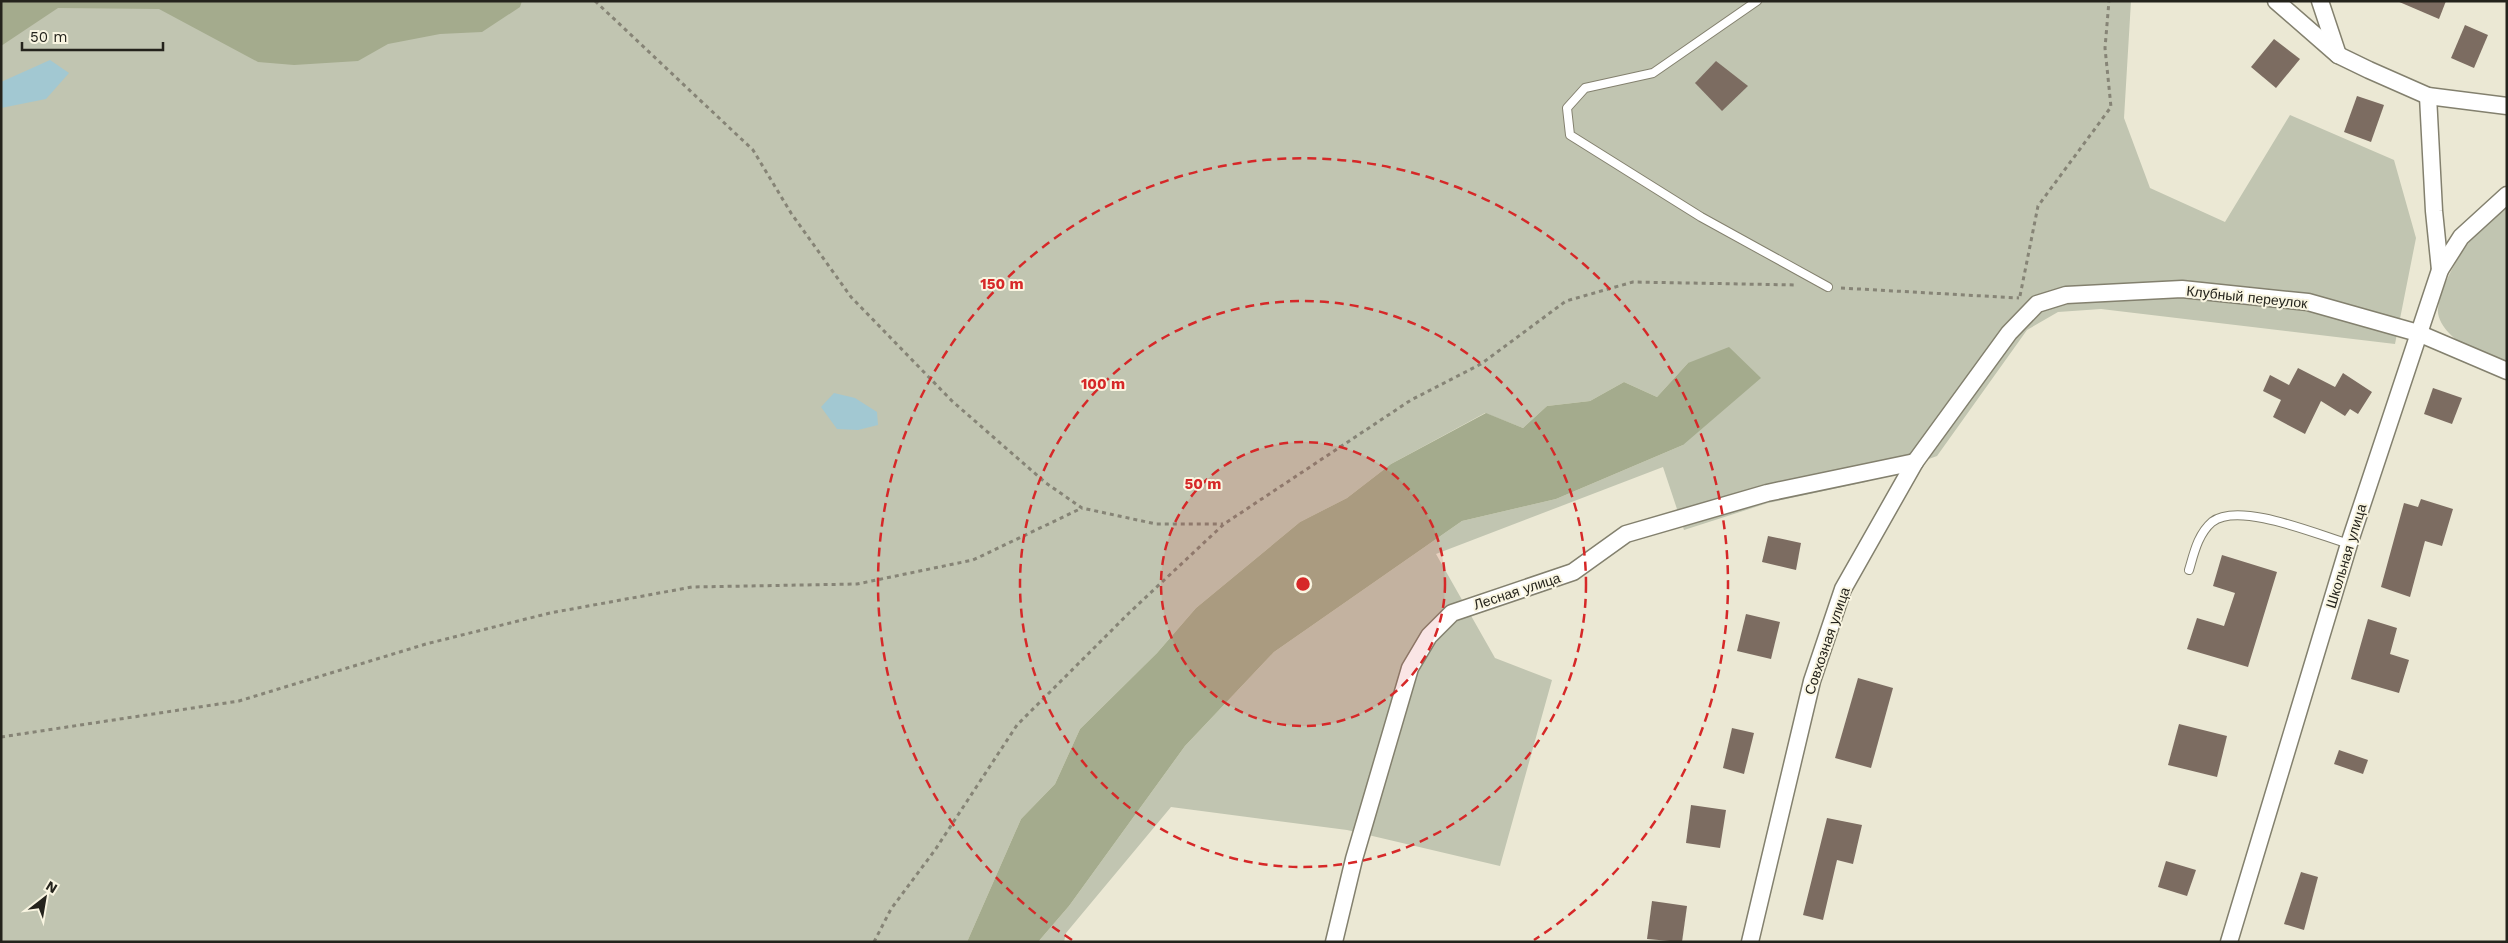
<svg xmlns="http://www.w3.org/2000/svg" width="2508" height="943" font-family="'Work Sans',sans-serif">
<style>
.green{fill:#c1c5b1}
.forest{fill:#a4ab8d}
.water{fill:#a2c8d2}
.building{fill:#7c6c61}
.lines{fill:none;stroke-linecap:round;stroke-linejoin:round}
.lane-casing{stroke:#83806e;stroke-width:10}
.street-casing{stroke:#83806e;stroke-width:19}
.path{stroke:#868476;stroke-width:3;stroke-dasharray:4 4;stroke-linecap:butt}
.lane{stroke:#fff;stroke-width:8}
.street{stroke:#fff;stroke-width:16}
.ring{fill:none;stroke:#d62828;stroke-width:2.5;stroke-dasharray:9 6}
.labels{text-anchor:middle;stroke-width:4;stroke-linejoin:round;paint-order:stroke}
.street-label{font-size:14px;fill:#24231c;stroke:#f9f5e1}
.centre{fill:#d62828;stroke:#f9f5e1;stroke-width:2.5}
.ring-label{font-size:15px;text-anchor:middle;font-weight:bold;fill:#d62828;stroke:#f9f5e1;stroke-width:4;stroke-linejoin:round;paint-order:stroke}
</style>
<rect width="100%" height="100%" fill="#ebe8d4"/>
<g class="green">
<path d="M1 1H2131L2124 118 2150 188 2225 222 2290 115 2394 160 2416 238 2395 344 2101 309 2058 312 2027 330 1937 456 1866 482 1768 503 1684 530 1663 467 1436 554 1495 658 1552 680 1500 866 1347 830 1171 807 1066 933 1064 942H1038L1069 906 1185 746 1274 652 1462 521 1556 499 1683 445 1688 363 1657 397 1624 382 1590 401 1547 406 1523 428 1485 413 1391 464 1347 498 1300 522 1196 608 1157 653 1080 729 1055 784 1021 819 967 942H1Z"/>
<path d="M2507 205V362C2489 354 2462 348 2449 333 2443 327 2437 317 2438 309 2440 285 2464 245 2481 228 2488 220 2498 213 2507 205Z"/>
</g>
<g class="forest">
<path d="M1 1H522L520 7 482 32 440 34 388 44 358 61 294 65 258 62 159 9 58 8 1 46Z"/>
<path d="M1729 347 1761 378 1683 445 1556 499 1462 521 1274 652 1185 746 1069 906 1038 942H967L1021 819 1055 784 1080 729 1157 653 1196 608 1300 522 1347 498 1391 464 1486 413 1523 428 1547 406 1590 401 1624 382 1657 397 1688 363Z"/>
</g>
<g class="water">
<path d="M50 60 69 73 46 99 1 108V82Z"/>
<path d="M834 393 855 398 877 412 878 425 858 430 837 429 821 407Z"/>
</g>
<g class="building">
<path d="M2397 1H2446L2439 19Z"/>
<path d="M2465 25 2488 35 2474 68 2451 58Z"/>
<path d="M2274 39 2300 59 2276 88 2251 67Z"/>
<path d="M1716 61 1748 86 1722 111 1695 83Z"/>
<path d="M2357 96 2384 105 2371 142 2344 132Z"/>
<path d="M2298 368 2335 387 2343 373 2372 392 2358 414 2350 409 2345 416 2321 401 2305 434 2273 417 2281 400 2263 391 2270 375 2289 385Z"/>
<path d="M2433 388 2462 398 2452 424 2424 414Z"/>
<path d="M2421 499 2453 509 2442 546 2425 541 2410 597 2381 587 2404 503 2418 507Z"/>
<path d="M1768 536 1801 543 1796 570 1762 562Z"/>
<path d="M2222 555 2277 572 2248 667 2187 649 2197 618 2224 626 2235 593 2213 586Z"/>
<path d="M1746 614 1780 622 1771 659 1737 651Z"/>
<path d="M2368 619 2397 628 2390 654 2409 660 2399 693 2351 679Z"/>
<path d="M1858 678 1893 688 1871 768 1835 758Z"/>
<path d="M2179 724 2227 736 2217 777 2168 765Z"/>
<path d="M1732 728 1754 733 1744 774 1723 768Z"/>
<path d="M2339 750 2368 760 2363 774 2334 764Z"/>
<path d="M1691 805 1726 810 1720 848 1686 843Z"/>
<path d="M1827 818 1862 825 1853 864 1837 860 1823 920 1803 915Z"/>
<path d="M2166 861 2196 870 2187 896 2158 887Z"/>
<path d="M2301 872 2318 877 2304 930 2284 924Z"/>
<path d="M1652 901 1687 906 1682 942 1647 939Z"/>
</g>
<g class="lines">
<defs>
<g id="lane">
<path d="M1757 1 1653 73 1585 88 1567 108 1570 135 1701 217 1828 287"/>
<path d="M2189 570C2194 553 2198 534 2212 522 2239 501 2318 535 2349 544"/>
</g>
<g id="street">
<path d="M2276 1 2338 55 2369 70 2428 96 2507 106"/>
<path d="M2320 1 2338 55"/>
<path d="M2428 96 2434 211 2440 270"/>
<path d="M1334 942 1354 859 1410 668 1429 636 1452 613 1573 572 1626 534 1767 493 1915 462"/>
<path d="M1750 942 1812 681 1843 589 1915 462 2009 333 2037 304 2066 295 2182 289 2308 302 2418 333 2507 371"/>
<path d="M2229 942 2349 544 2440 270 2461 237 2507 195"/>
</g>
</defs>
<use href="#lane" class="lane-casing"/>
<use href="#street" class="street-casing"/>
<g class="path">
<path d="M595 1 753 150 791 213 851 297 952 401 1046 483 1082 508 1156 524H1223"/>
<path d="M1841 288 2019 298"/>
<path d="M2020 296 2038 206 2111 107 2105 48 2109 1"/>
<path d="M1 737 239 701 426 644 550 613 692 587 857 584 973 560 1082 508"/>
<path d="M874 942 891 909 935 850 1017 725 1129 613 1224 524 1411 400 1481 364 1566 301 1633 282 1797 285"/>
</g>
<use href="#lane" class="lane"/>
<use href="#street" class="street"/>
</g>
<circle cx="1303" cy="584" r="142" fill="#d62828" fill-opacity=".12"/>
<g class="ring">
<circle cx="1303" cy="584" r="142"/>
<circle cx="1303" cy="584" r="283"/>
<path d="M1072 940A425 425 0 1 1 1534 940"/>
</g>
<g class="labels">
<g class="street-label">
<text transform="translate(2247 297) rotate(6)" y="5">Клубный переулок</text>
<text transform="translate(2346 556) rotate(-73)" y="5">Школьная улица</text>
<text transform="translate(1517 591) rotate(-18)" y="5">Лесная улица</text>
<text transform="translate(1827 641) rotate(-71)" y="5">Совхозная улица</text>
</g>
</g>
<circle cx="1303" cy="584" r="8" class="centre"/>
<g class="ring-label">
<text x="1002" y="289">150 m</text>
<text x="1103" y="389">100 m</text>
<text x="1203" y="489">50 m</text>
</g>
<rect width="2508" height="943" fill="none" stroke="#24231c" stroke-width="5"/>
<g transform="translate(45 898) rotate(31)" stroke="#f9f5e1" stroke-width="4" paint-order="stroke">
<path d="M0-4L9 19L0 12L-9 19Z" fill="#24231c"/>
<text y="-8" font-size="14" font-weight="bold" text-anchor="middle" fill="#24231c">N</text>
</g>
<path d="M22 42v8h141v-8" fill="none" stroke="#24231c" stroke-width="2.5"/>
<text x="30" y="42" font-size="15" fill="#24231c" stroke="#f9f5e1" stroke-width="4" paint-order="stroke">50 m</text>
</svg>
